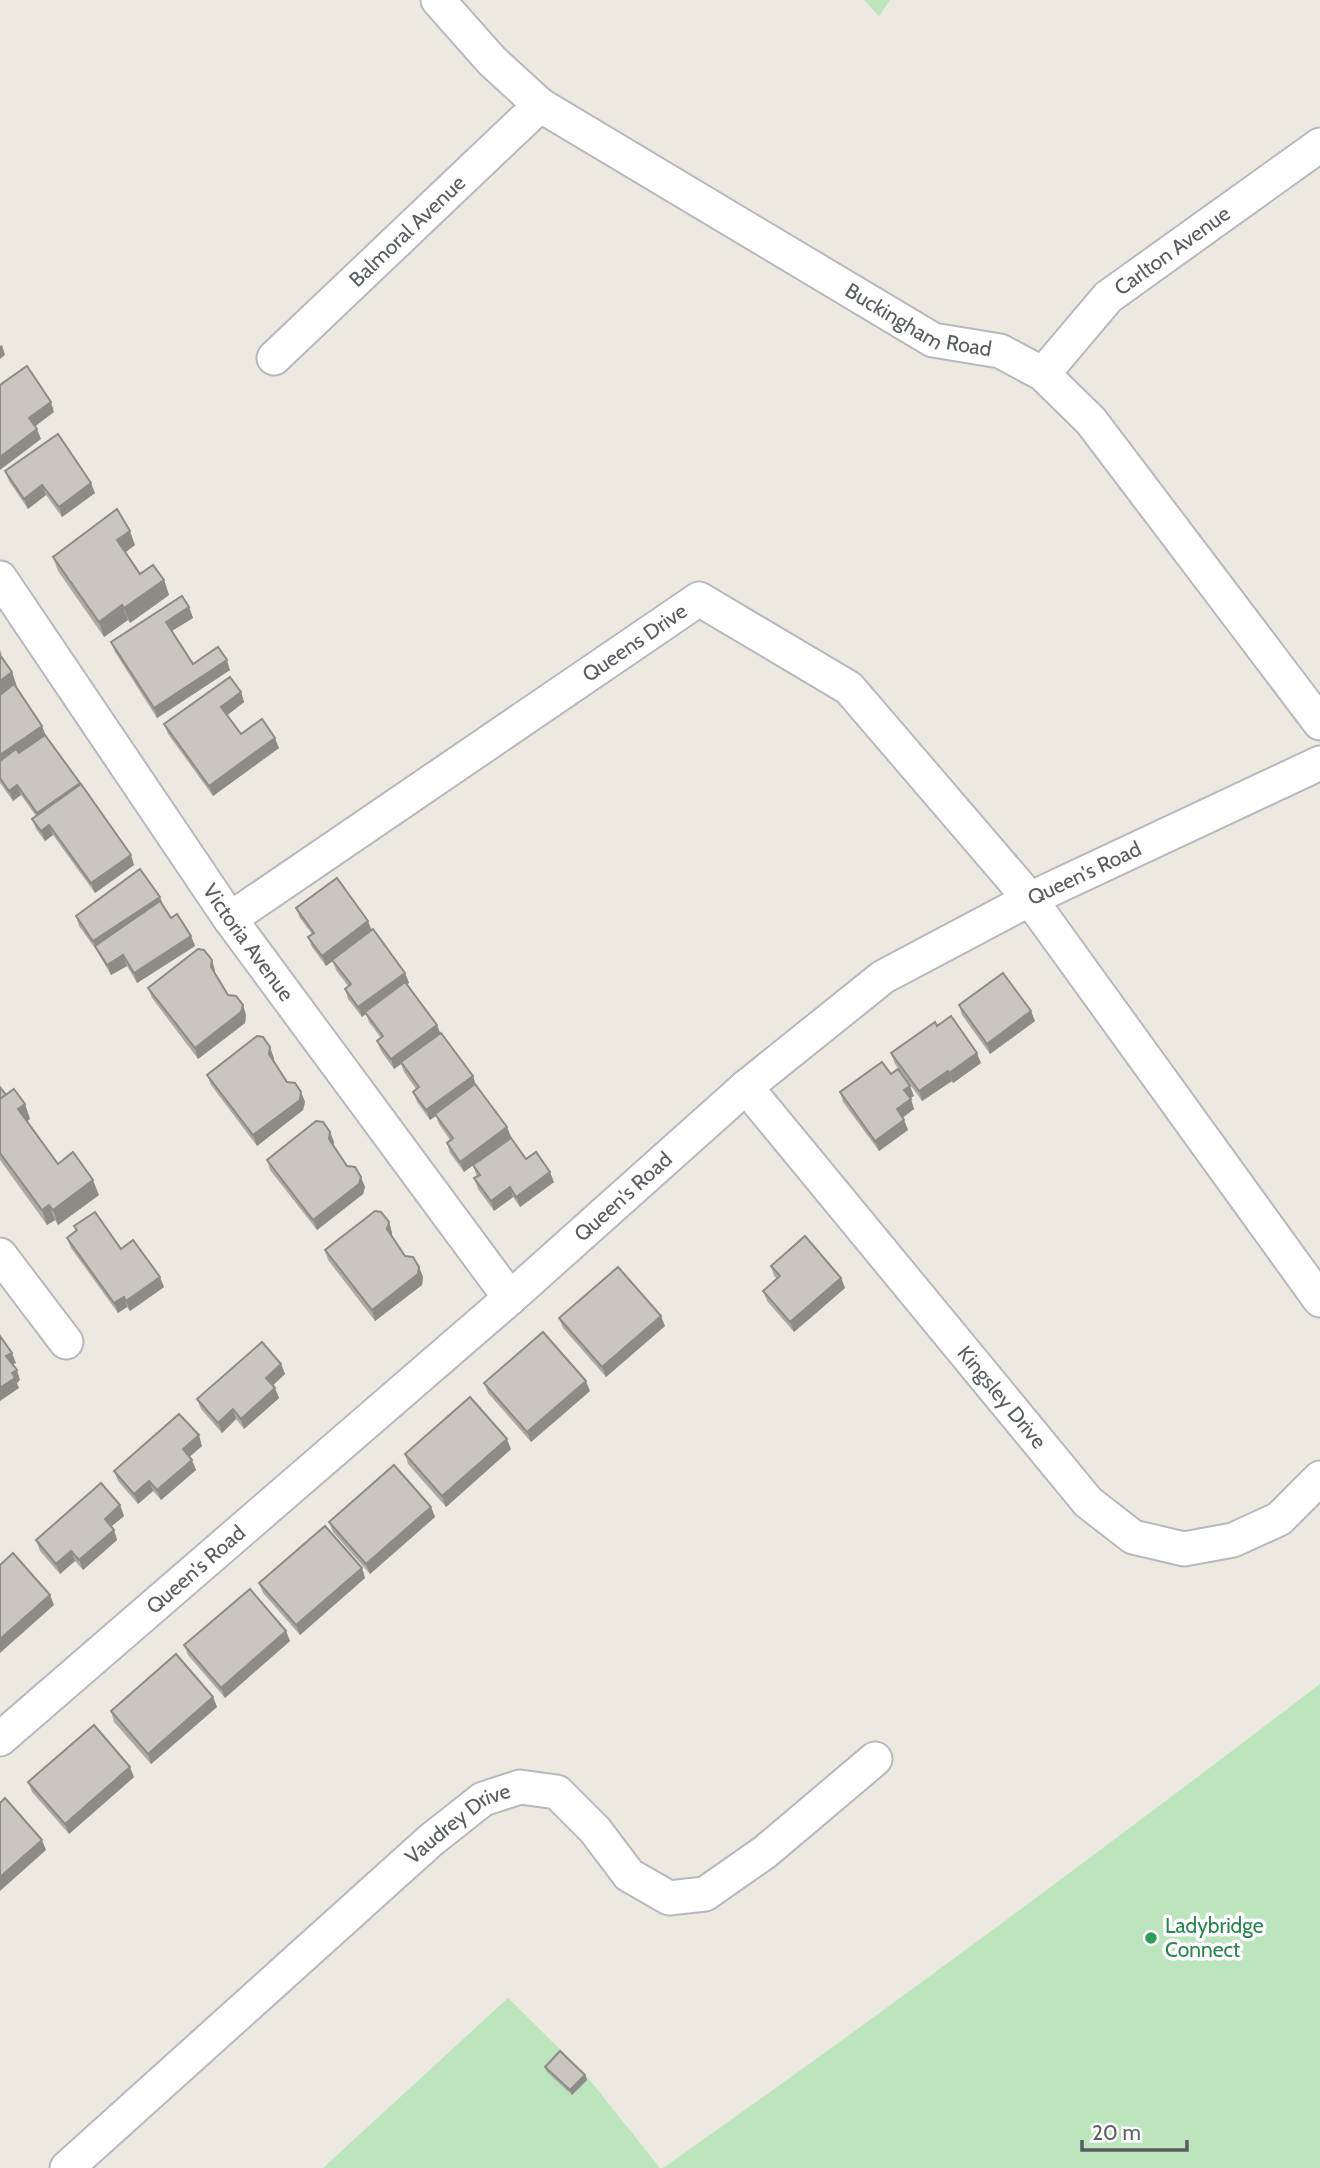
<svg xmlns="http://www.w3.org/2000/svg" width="1320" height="2168" font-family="Cabin,sans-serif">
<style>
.green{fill:#bce4bd}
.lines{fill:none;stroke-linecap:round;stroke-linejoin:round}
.minor-casing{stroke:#b6b8bd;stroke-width:37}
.minor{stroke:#fff;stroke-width:33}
.wall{fill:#adaaa4}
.shaded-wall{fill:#8d8b86}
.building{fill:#c9c6bf;stroke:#8d8b86;stroke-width:2}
.leisure-dot{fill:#2e9e5b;stroke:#fff;stroke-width:2.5}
.labels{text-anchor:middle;stroke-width:7;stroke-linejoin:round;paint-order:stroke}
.street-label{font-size:21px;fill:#595c61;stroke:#fff}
.leisure-label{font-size:21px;fill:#27864d;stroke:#fff;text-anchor:start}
</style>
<rect width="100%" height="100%" fill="#eceae0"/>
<g class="green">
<path d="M864 0H890L879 16Z"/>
<path d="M1320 1684V2168H663C886 2011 1104 1849 1320 1684Z"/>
<path d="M508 1998 585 2074 660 2168H323Z"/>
</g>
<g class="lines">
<defs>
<g id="minor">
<path id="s1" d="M438 0 492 61 540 105 933 340 1000 351 1043 374 1091 421 1320 723"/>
<path id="s2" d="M274 358 540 105"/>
<path id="s3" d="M1043 374 1108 297 1320 145"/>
<path id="s4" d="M0 578 230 919 510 1298"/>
<path id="s5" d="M230 919 699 599 849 688 1030 899 1320 1300"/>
<path id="s6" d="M746 1087 1088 1502 1133 1537 1184 1549 1233 1540 1279 1519 1320 1478"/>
<path d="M0 1255 66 1342"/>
<path id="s7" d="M0 1739 510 1298 746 1087 883 977 1030 899 1320 763"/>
<path id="s8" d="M67 2168 431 1840 483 1799 520 1787 557 1792 595 1830 629 1875 669 1898 705 1894 765 1852 875 1759"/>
</g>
</defs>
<use href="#minor" class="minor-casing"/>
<use href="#minor" class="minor"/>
</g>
<g class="wall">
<path d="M5 471 95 493 62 517 46 495 28 509 9 481Z"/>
<path d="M135 545 126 552 140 574 164 580 169 595 130 623 128 620 104 637 58 571 53 557Z"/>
<path d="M189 607 193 618 172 631 193 664 230 670 157 718 115 652 111 642Z"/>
<path d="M0 650 2 654 0 655 12 672 17 687 42 726 45 735 80 783 134 865 95 893 53 835 45 841 36 829 32 819 36 816 21 795 13 801 0 783Z"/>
<path d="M241 692 244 702 227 715 241 734 279 748 213 796 168 734 164 724Z"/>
<path d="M163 905 171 918 191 936 195 946 137 983 127 966 111 975 97 951 79 926 76 916Z"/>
<path d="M296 908 372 930 405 973 409 983 407 984 440 1033 473 1076 476 1086 507 1127 511 1137 526 1159 554 1182 520 1207 513 1197 494 1211 478 1189 474 1178 477 1177 473 1165 464 1172 450 1153 447 1143 450 1140 439 1124 436 1116 430 1120 417 1102 413 1092 416 1089 404 1072 401 1064 394 1069 381 1051 377 1041 381 1038 369 1022 366 1014 362 1017 348 999 345 989 348 986 336 970 333 961 326 966 312 947 308 937 312 934 300 918Z"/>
<path d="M212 960 215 971V974L228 995 243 1005 246 1015 245 1023 198 1059 152 998 148 988Z"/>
<path d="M959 1005 1035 1021 990 1054 962 1015Z"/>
<path d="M937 1026 981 1063 953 1083 952 1081 922 1101 895 1064 891 1053Z"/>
<path d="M274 1058V1061L287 1082 301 1092 305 1102 303 1110 257 1146 211 1085 207 1075Z"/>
<path d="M891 1074 914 1096 910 1098 914 1109 903 1118 908 1130 879 1151 843 1102 840 1092Z"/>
<path d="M0 1087 6 1095 25 1104 30 1119 26 1122 58 1164 99 1195 58 1225 55 1220 47 1225 0 1160Z"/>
<path d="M330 1132 334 1142 333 1146 347 1166 365 1187 363 1194 317 1230 270 1170 267 1160Z"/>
<path d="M389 1222 392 1233V1236L405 1256 419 1267 423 1277 422 1285 375 1321 328 1260 325 1250Z"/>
<path d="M74 1226 121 1249 164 1287 130 1311 127 1307 118 1313 71 1248 67 1238 76 1231Z"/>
<path d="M771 1266 841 1278 845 1288 794 1332 767 1301 763 1291 777 1279 774 1276Z"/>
<path d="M559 1318 665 1326 606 1377 563 1328Z"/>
<path d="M281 1364 285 1374 273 1385 279 1398 244 1429 236 1419 222 1433 201 1409 197 1399Z"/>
<path d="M484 1383 590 1391 531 1442 488 1393Z"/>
<path d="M202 1446 189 1457 196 1470 161 1500 153 1491 138 1504 118 1481 114 1471Z"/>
<path d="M511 1449 446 1507 408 1464 405 1454Z"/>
<path d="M120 1505 124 1516 111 1527 114 1530 117 1540 83 1570 75 1561 60 1574 40 1551 36 1540Z"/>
<path d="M431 1507 435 1517 370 1574 333 1532 329 1522Z"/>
<path d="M362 1568 365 1578 300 1635 263 1593 259 1583Z"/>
<path d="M286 1631 290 1641 225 1698 188 1655 184 1645Z"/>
<path d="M213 1697 217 1707 151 1764 114 1722 111 1711Z"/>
<path d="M134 1777 69 1834 32 1792 28 1782Z"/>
<path d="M545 2067 585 2075 587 2080 572 2095 547 2072Z"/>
</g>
<g class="shaded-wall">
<path d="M2 345 5 355 0 359V346Z"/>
<path d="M51 402 54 412 33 428 29 418Z"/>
<path d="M37 429 41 439 0 470V457Z"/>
<path d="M91 483 95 493 62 517 59 507Z"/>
<path d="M42 485 46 495 28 509 24 499Z"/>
<path d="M130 531 135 545 123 554 117 540Z"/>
<path d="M164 580 169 595 130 623 124 608Z"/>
<path d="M122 605 128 620 104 637 99 622Z"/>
<path d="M189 607 193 618 170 632 166 622Z"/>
<path d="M227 660 230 670 157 718 154 708Z"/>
<path d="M12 672 17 687 0 699V681Z"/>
<path d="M241 692 244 702 225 717 221 707Z"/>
<path d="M42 726 46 736 0 767V755Z"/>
<path d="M275 738 279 748 213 796 209 786Z"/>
<path d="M80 783 83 793 41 823 37 813Z"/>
<path d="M17 785 21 795 13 801 9 791Z"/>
<path d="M49 825 53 835 45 841 41 831Z"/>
<path d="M131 855 134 865 95 893 91 883Z"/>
<path d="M160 897 164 907 95 946 93 941Z"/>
<path d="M368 921 372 931 326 966 322 956Z"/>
<path d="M191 936 195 946 137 983 134 973Z"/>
<path d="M123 955 127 966 111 975 107 965Z"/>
<path d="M212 960 215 971 214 977 211 967Z"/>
<path d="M405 973 409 983 367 1014 365 1012 366 1014 362 1017 358 1007Z"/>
<path d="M243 1005 246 1015 245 1023 198 1059 195 1048Z"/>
<path d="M1031 1011 1035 1021 990 1054 987 1044Z"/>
<path d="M437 1025 441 1035 394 1069 391 1059Z"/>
<path d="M270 1047 274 1058 273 1064 269 1054Z"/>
<path d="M977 1053 981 1063 953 1083 949 1073Z"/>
<path d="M948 1071 952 1081 922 1101 919 1091Z"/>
<path d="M473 1076 476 1086 430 1120 426 1110Z"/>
<path d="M910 1086 914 1096 907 1100 904 1090Z"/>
<path d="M301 1092 305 1102 303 1110 257 1146 253 1135Z"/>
<path d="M911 1099 914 1109 900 1119 897 1109Z"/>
<path d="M25 1104 30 1119 23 1124 18 1109Z"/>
<path d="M904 1120 908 1130 879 1151 875 1141Z"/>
<path d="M507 1127 511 1137 464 1172 460 1162Z"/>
<path d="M330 1132 334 1142 333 1149 329 1139Z"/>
<path d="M550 1172 554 1182 520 1207 516 1197Z"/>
<path d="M361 1177 365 1187 363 1194 317 1230 313 1220Z"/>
<path d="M93 1180 99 1195 58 1225 53 1210Z"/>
<path d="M510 1187 513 1197 494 1211 491 1201Z"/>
<path d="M49 1205 55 1220 47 1225 42 1210Z"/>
<path d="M389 1222 392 1233 391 1239 387 1229Z"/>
<path d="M419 1267 423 1277 422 1285 375 1321 372 1310Z"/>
<path d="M160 1277 164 1287 130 1311 126 1301Z"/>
<path d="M841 1278 845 1288 794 1332 790 1322Z"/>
<path d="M124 1297 127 1307 118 1313 114 1303Z"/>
<path d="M661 1316 665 1326 606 1377 602 1367Z"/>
<path d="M12 1353 16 1363 10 1366 6 1356Z"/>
<path d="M281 1364 285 1374 270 1388 266 1378Z"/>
<path d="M17 1370 20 1380 17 1383 19 1388 0 1401V1388L12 1373Z"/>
<path d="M586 1381 590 1391 531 1442 527 1432Z"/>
<path d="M275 1388 279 1398 244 1429 241 1419Z"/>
<path d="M233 1409 236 1419 222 1433 218 1423Z"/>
<path d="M199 1435 202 1446 186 1460 183 1449Z"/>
<path d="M507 1439 511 1449 446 1507 442 1496Z"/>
<path d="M192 1460 196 1470 161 1500 157 1490Z"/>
<path d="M149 1481 153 1491 138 1504 134 1494Z"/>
<path d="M120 1505 124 1516 108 1529 105 1519Z"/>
<path d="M431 1507 435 1517 370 1574 366 1564Z"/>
<path d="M114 1530 117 1540 83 1570 79 1560Z"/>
<path d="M71 1551 75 1561 60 1574 56 1564Z"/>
<path d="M362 1568 365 1578 300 1635 296 1625Z"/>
<path d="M50 1595 54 1605 0 1653V1639Z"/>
<path d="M286 1631 290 1641 225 1698 221 1688Z"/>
<path d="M213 1697 217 1707 151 1764 148 1754Z"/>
<path d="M130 1767 134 1777 69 1834 65 1824Z"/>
<path d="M42 1840 46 1850 0 1891V1877Z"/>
<path d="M585 2075 587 2080 572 2095 570 2090Z"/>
</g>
<g class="building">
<path d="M27 366 51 402 29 418 37 429 0 457V385Z"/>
<path d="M58 434 91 483 59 507 42 485 24 499 5 471Z"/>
<path d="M117 509 130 531 117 540 140 574 153 565 164 580 124 608 122 605 99 622 53 557Z"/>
<path d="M182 596 189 607 166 622 193 664 218 647 227 660 154 708 111 642Z"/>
<path d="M0 655 12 672 0 681Z"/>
<path d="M230 677 241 692 221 707 241 734 262 719 275 738 209 786 164 724Z"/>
<path d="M14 684 42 726 0 755V695Z"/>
<path d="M45 735 80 783 37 813 17 785 9 791 0 778V761L16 749 19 753Z"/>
<path d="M81 784 131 855 91 883 49 825 41 831 32 819Z"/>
<path d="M140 869 160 897 93 941 76 916Z"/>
<path d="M337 878 368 921 322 956 308 937 314 933 296 908Z"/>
<path d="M160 901 171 918 177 914 191 936 134 973 123 955 107 965 95 946Z"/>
<path d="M373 929 405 973 358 1007 345 989 351 984 332 960Z"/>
<path d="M198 949 204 950 212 960 211 967 228 995 236 996 243 1005 241 1012 195 1048 148 988Z"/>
<path d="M1003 973 1031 1011 987 1044 959 1005Z"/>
<path d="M405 982 437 1025 391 1059 377 1041 383 1036 365 1012Z"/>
<path d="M951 1016 977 1053 949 1073 948 1071 919 1091 891 1053 935 1022 937 1026Z"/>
<path d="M441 1033 473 1076 426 1110 413 1092 419 1087 401 1062Z"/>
<path d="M257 1036 263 1037 270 1047 269 1054 287 1082 295 1083 301 1092 300 1100 253 1135 207 1075Z"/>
<path d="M882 1062 891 1074 898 1069 910 1086 904 1090 911 1099 897 1109 904 1120 875 1141 840 1092Z"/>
<path d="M475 1084 507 1127 460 1162 447 1143 453 1138 435 1114Z"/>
<path d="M0 1087 6 1095 0 1099Z"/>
<path d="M14 1089 25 1104 18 1109 58 1164 73 1152 93 1180 53 1210 49 1205 42 1210 0 1153V1099Z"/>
<path d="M316 1121 323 1122 330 1132 329 1139 347 1166 355 1167 361 1177 359 1184 313 1220 267 1160Z"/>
<path d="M511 1138 526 1159 536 1152 550 1172 516 1197 510 1187 491 1201 474 1178 480 1175 473 1165Z"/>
<path d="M375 1211 381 1212 389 1222 387 1229 405 1256 413 1257 419 1267 418 1274 372 1310 325 1250Z"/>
<path d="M95 1212 121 1249 133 1240 160 1277 126 1301 124 1297 114 1303 67 1238 77 1230 74 1226Z"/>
<path d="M805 1236 841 1278 790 1322 763 1291 780 1276 771 1266Z"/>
<path d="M618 1267 661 1316 602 1367 559 1318Z"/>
<path d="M543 1332 586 1381 527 1432 484 1383Z"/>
<path d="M0 1336 12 1353 6 1356 17 1370 12 1373 15 1378 0 1388Z"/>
<path d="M262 1342 281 1364 266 1378 275 1388 241 1419 233 1409 218 1423 197 1399Z"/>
<path d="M470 1397 507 1439 442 1496 405 1454Z"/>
<path d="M179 1414 199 1435 183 1449 192 1460 157 1490 149 1481 134 1494 114 1471Z"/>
<path d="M394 1465 431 1507 366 1564 329 1522Z"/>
<path d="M101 1483 120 1505 105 1519 114 1530 79 1560 71 1551 56 1564 36 1540Z"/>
<path d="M325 1526 362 1568 296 1625 259 1583Z"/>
<path d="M13 1553 50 1595 0 1639V1565Z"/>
<path d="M250 1589 286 1631 221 1688 184 1645Z"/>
<path d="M176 1654 213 1697 148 1754 111 1711Z"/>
<path d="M94 1725 130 1767 65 1824 28 1782Z"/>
<path d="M5 1798 42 1840 0 1877V1803Z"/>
<path d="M560 2051 585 2075 570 2090 545 2067Z"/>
</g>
<circle class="leisure-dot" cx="1151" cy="1938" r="7"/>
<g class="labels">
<g class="street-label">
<text dy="7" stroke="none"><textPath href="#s2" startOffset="184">Balmoral Avenue</textPath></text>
<text dy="7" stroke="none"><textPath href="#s3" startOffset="180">Carlton Avenue</textPath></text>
<text dy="7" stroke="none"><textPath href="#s1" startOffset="584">Buckingham Road</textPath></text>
<text dy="7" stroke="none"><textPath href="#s5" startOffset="490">Queens Drive</textPath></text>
<text dy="7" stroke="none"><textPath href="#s7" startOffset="1393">Queen's Road</textPath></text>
<text dy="7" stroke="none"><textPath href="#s4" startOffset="441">Victoria Avenue</textPath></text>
<text dy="7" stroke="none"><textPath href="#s7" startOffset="826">Queen's Road</textPath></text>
<text dy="7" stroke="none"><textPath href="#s6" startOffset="402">Kingsley Drive</textPath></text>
<text dy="7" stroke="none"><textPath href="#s7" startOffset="259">Queen's Road</textPath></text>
<text dy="7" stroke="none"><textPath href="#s8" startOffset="522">Vaudrey Drive</textPath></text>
</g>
<g class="leisure-label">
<text x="1165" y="1933">Ladybridge<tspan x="1165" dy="24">Connect</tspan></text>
</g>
</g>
<path d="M1082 2140v10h105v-10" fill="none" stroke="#595c61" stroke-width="3.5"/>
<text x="1092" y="2140" font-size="21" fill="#595c61" stroke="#ffffff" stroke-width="5" paint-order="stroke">20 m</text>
</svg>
